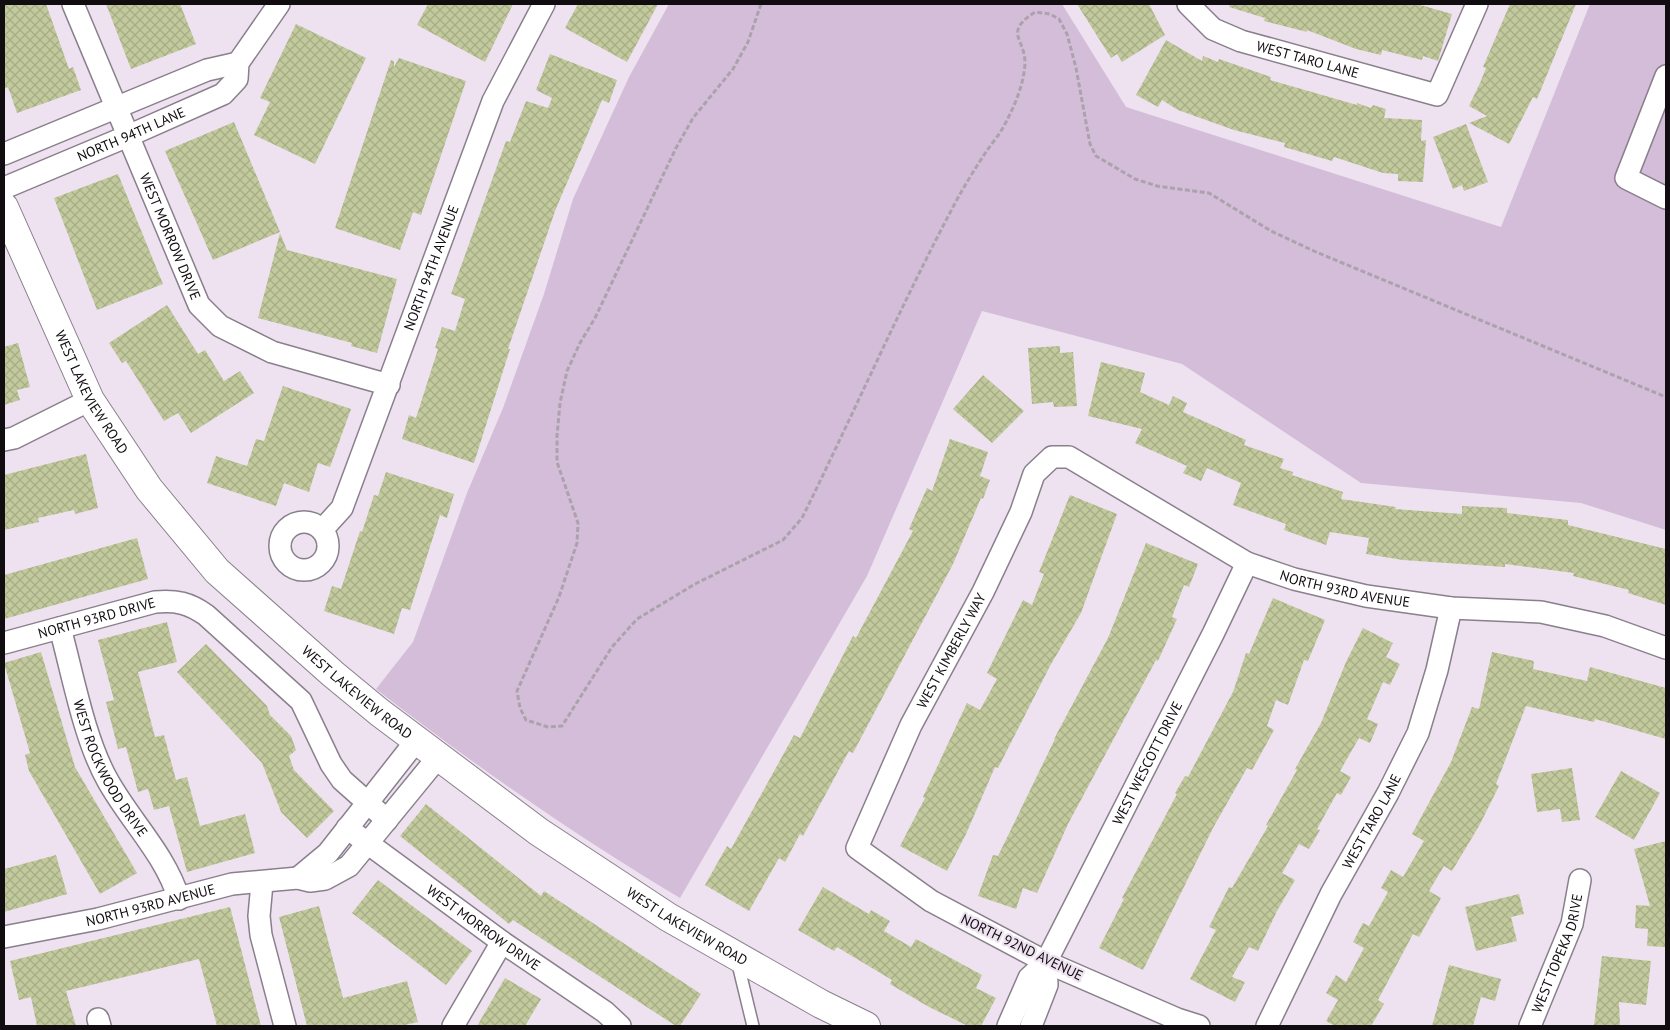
<svg xmlns="http://www.w3.org/2000/svg" width="1670" height="1030" font-family="'PT Sans',sans-serif">
<style>
.grass{fill:#d4bdd8}
.building{fill:url(#building-cross-hatch)}
.lines{fill:none;stroke-linecap:round;stroke-linejoin:round}
.lane-casing{stroke:#8a7f8c;stroke-width:14}
.street-casing{stroke:#8a7f8c;stroke-width:24}
.secondary-casing{stroke:#8a7f8c;stroke-width:30}
.path{stroke:#aba2ad;stroke-width:3;stroke-dasharray:5 2.5;stroke-linecap:butt}
.lane{stroke:#fff;stroke-width:11}
.street{stroke:#fff;stroke-width:21}
.secondary{stroke:#fff;stroke-width:28}
.labels{text-anchor:middle;stroke-width:4.5;stroke-linejoin:round;paint-order:stroke}
.street-label{font-size:14px;fill:#100c10;stroke:#eee2f1}
</style>
<defs>
<pattern id="building-cross-hatch" width="8" height="8" patternUnits="userSpaceOnUse" patternTransform="scale(1.25)"><rect width="8" height="8" fill="#c2ca9d"/><path d="M0 0l8 8M0 8l8-8" fill="none" stroke="#a6ac86"/></pattern>
</defs>
<rect width="100%" height="100%" fill="#eee2f1"/>
<path class="grass" d="M669 4H1062L1126 107 1501 227 1590 4H1666V530L1581 503 1361 483 1182 364 982 311 867 576 680 898C574 835 474 765 376 689L413 642 467 493 503 408 544 294 573 199 629 77Z"/>
<g class="building">
<path d="M4 4H46L69 69 73 67 81 90 17 113 8 87 4 89Z"/>
<path d="M106 4H180L196 44 131 69Z"/>
<path d="M428 4H513L485 62 417 25Z"/>
<path d="M578 4H658L627 62 565 28Z"/>
<path d="M1077 4H1149L1165 35 1122 62 1117 54 1111 58Z"/>
<path d="M1230 4H1417L1452 14 1438 61 1423 56 1422 60 1382 50 1381 55 1356 49 1307 30V32L1264 21 1265 18 1229 7Z"/>
<path d="M1510 4H1576L1537 99 1533 97 1509 144 1469 123 1487 116 1469 106 1480 83 1486 68 1483 67Z"/>
<path d="M296 24 366 58 315 164 254 135 270 102 260 98Z"/>
<path d="M1166 40 1202 61 1203 56 1218 62 1219 59 1271 77 1270 80 1357 105V103L1371 108 1373 105 1386 109 1384 118 1422 120 1421 141 1426 140 1423 182 1398 181V174L1383 173 1334 157 1332 161 1284 147 1285 143 1234 130 1178 110 1162 100 1158 107 1136 95Z"/>
<path d="M550 54 617 80 609 103 602 100 555 211 508 349H510L474 463 402 439 409 415 416 418 438 349 435 348 442 327 455 331 465 299 451 294 506 141 510 142 526 101 548 108 552 98 536 90Z"/>
<path d="M399 58 466 81 421 215 413 212 400 250 335 228 391 60 394 61V67Z"/>
<path d="M234 122 280 232 213 260 165 151Z"/>
<path d="M1466 124 1488 182 1464 191 1462 185 1453 189 1433 137Z"/>
<path d="M118 174 163 284 97 310 54 198Z"/>
<path d="M280 233 287 250 397 279 377 353 351 346 352 343 258 318Z"/>
<path d="M167 305 198 354 205 350 224 381 240 371 254 393 191 433 178 413 164 421 126 361 122 363 109 343Z"/>
<path d="M18 343 30 387 17 390 20 400 4 405V347Z"/>
<path d="M1060 346V353L1073 352 1077 406 1054 407 1053 402 1032 404 1028 348Z"/>
<path d="M1101 362 1145 373 1140 392 1169 405 1173 396 1187 403 1183 412 1246 440 1244 445 1284 459 1280 468 1293 472 1292 475 1343 492 1341 499 1396 507 1395 509 1462 514V506L1507 508V513L1568 520V525L1666 549V605L1628 593 1629 590 1573 576 1574 573 1505 564V567L1403 560 1366 554 1369 538 1330 532 1326 545 1284 530 1286 524 1233 505 1241 483 1207 468 1201 481 1183 473 1187 466 1135 443 1142 429 1088 416Z"/>
<path d="M983 375 1024 411 992 443 953 409Z"/>
<path d="M283 386 351 409 330 467 318 463 309 492 284 483 276 506 207 483 216 456 247 466 256 439 264 441Z"/>
<path d="M950 439 988 452 980 476 990 480 983 499 981 498 953 564 853 753 849 751 803 836 800 834 785 862 779 858 749 911 705 885 727 846 731 849 794 735 800 738 853 636 856 638 913 531 909 529 927 488 932 491Z"/>
<path d="M86 454 98 508 75 514 74 510 38 518 39 522 4 530V475Z"/>
<path d="M386 472 454 494 447 518 440 515 410 610 402 608 394 634 324 611 332 586 341 589 360 531 362 532 374 495 378 496Z"/>
<path d="M1070 495 1117 514 1081 613 1050 666 998 768 995 767 966 834 947 871 900 846 925 798 923 797 967 703 980 710 997 679 987 673 1023 600 1032 605 1044 574 1039 572Z"/>
<path d="M137 538 148 579 4 619V575Z"/>
<path d="M1146 543 1198 564 1189 587 1184 585 1172 617 1177 619 1158 661 1156 660 1068 824 1037 893 1023 888 1016 909 978 896 993 855 998 856 1055 739H1054L1108 638Z"/>
<path d="M1273 598 1325 620 1308 661 1304 660 1288 705 1276 700 1267 726 1274 730 1252 770 1247 768 1213 828 1143 970 1099 948 1124 899 1122 898 1177 794 1175 793 1185 776 1188 777 1233 692 1246 653 1249 654Z"/>
<path d="M167 622 177 662 138 672 155 737 164 735 176 780 187 777 200 826 245 814 255 853 187 872 169 806 154 810 148 789 138 792 126 747 118 749 106 702 114 700 98 640Z"/>
<path d="M1363 628 1393 643 1386 657 1400 664 1390 685 1383 682 1367 719 1378 724 1370 743 1359 738 1340 771 1351 777 1341 795 1337 793 1317 829 1320 830 1309 849 1299 844 1282 873 1295 880 1277 911 1258 951 1249 947 1232 977 1245 982 1235 1002 1190 979 1216 930 1209 927 1229 887 1232 888 1268 826 1266 825 1297 770 1295 769 1321 723 1346 662Z"/>
<path d="M206 644 267 706 270 715 291 736 296 750 289 756 294 770 334 811 307 838 281 812 262 763 177 672Z"/>
<path d="M41 652 75 767 137 873 100 894 29 771 25 755 30 753 4 663Z"/>
<path d="M1492 652 1534 661 1533 669 1587 681 1590 667 1666 688V739L1595 719 1594 722 1526 706 1496 784 1499 786 1479 826 1452 871 1444 866 1429 891 1441 898 1419 937 1413 934 1378 1000 1384 1004 1371 1026H1335L1326 1021 1338 1000 1326 993 1336 975 1346 982 1364 948 1353 942 1363 923 1369 926 1388 892 1381 888 1391 870 1403 877 1424 841 1412 834 1451 762 1472 707 1479 709Z"/>
<path d="M1572 768 1580 820 1562 822 1560 809 1537 812 1531 774Z"/>
<path d="M1621 771 1660 793 1634 840 1595 817Z"/>
<path d="M426 804 541 896 544 891 701 994 680 1026H676L513 920 509 924 400 836Z"/>
<path d="M1666 841V947L1647 946 1648 929 1635 928 1636 905 1650 906 1634 849Z"/>
<path d="M56 855 67 894 4 912V869Z"/>
<path d="M378 880 472 951 446 985 352 913Z"/>
<path d="M823 887 869 914 871 910 890 921 884 931 911 947 916 939 982 975 976 988 996 998 981 1026H968L929 1007 890 984 892 980 837 947 834 951 798 930Z"/>
<path d="M1519 894 1524 914 1511 917 1517 941 1476 951 1465 907Z"/>
<path d="M319 906 343 998 407 981 418 1022 401 1026H307L279 917Z"/>
<path d="M230 907 261 1026H217L199 959 66 991 76 1026H37L31 997 19 1000 10 961Z"/>
<path d="M1602 956 1651 961 1646 1005 1619 1002 1620 1026H1594Z"/>
<path d="M1449 965 1501 979 1495 1001 1481 997 1473 1026H1432Z"/>
<path d="M505 978 541 999 525 1026H477Z"/>
</g>
<g class="lines">
<defs>
<path id="lane" d="M737 960 753 1026"/>
<g id="street">
<path id="s1" d="M73 4 199 305 220 326 272 352 389 385"/>
<path id="s2" d="M1188 4 1213 29 1241 41 1437 95 1477 4"/>
<path d="M1666 76 1626 178 1666 198"/>
<path d="M4 154 207 70 238 63"/>
<path id="s3" d="M4 188 128 136 223 94 237 79 238 63 279 4"/>
<path d="M4 440 14 438 90 400"/>
<circle cx="304" cy="546" r="24"/>
<path id="s4" d="M322 530 342 508 493 101 544 4"/>
<path id="s5" d="M60 628C73 675 84 739 108 781 131 822 165 854 179 899"/>
<path id="s6" d="M4 643 155 602C176 600 189 603 206 615L301 701 331 764 342 780 387 820"/>
<path id="s7" d="M347 828 502 942 605 1012 620 1026"/>
<path d="M298 878 328 853 416 741"/>
<path d="M262 883 259 916 261 935 285 1026"/>
<path id="s8" d="M4 937 98 919 232 884 298 878 310 881 325 879 349 866 439 756"/>
<path d="M98 1019 100 1026"/>
<path d="M453 1026 502 942"/>
<path id="s9" d="M1008 1026 1029 978 1046 962 1213 634 1247 563"/>
<path d="M1031 1026 1047 985 1046 962"/>
<path id="s10" d="M1199 1026 1177 1019 1046 962 931 901 857 848 911 725 983 592 1021 512 1034 474 1052 457H1069L1247 563 1294 579 1366 596 1451 608 1541 612 1605 626 1666 648"/>
<path id="s11" d="M1267 1026 1331 894 1388 793 1418 733 1437 670 1451 608"/>
<path id="s12" d="M1530 1026 1572 924 1580 880"/>
</g>
<g id="secondary">
<path id="s13" d="M4 207 90 400 149 489 217 571 333 674 379 712 539 832 668 917 821 1004 866 1026"/>
</g>
</defs>
<use href="#lane" class="lane-casing"/>
<use href="#street" class="street-casing"/>
<use href="#secondary" class="secondary-casing"/>
<path class="path" d="M761 4 748 42 733 69 693 118 676 148 595 318 580 343 567 371 560 403 557 436V462L578 523 577 543 559 597 517 691 520 708 526 720 548 727 562 726 612 647 637 619 695 584 783 540 802 518C853 415 899 309 953 207 963 188 974 170 986 152 992 143 1000 134 1005 124 1015 105 1024 84 1025 63 1025 38 1003 33 1035 12L1050 14 1059 19 1067 34 1076 68 1090 144 1096 156 1135 179 1157 186 1209 193 1271 231 1316 252 1666 397"/>
<use href="#lane" class="lane"/>
<use href="#street" class="street"/>
<use href="#secondary" class="secondary"/>
</g>
<g class="labels">
<g class="street-label">
<text dy="5" stroke="none"><textPath href="#s2" startOffset="135">WEST TARO LANE</textPath></text>
<text dy="5" stroke="none"><textPath href="#s3" startOffset="138">NORTH 94TH LANE</textPath></text>
<text dy="5" stroke="none"><textPath href="#s1" startOffset="252">WEST MORROW DRIVE</textPath></text>
<text dy="5" stroke="none"><textPath href="#s4" startOffset="286">NORTH 94TH AVENUE</textPath></text>
<text dy="5" stroke="none"><textPath href="#s13" startOffset="205">WEST LAKEVIEW ROAD</textPath></text>
<text dy="5" stroke="none"><textPath href="#s10" startOffset="1152">NORTH 93RD AVENUE</textPath></text>
<text dy="5" stroke="none"><textPath href="#s6" startOffset="96">NORTH 93RD DRIVE</textPath></text>
<text dy="5" stroke="none"><textPath href="#s10" startOffset="606">WEST KIMBERLY WAY</textPath></text>
<text dy="5" stroke="none"><textPath href="#s13" startOffset="610">WEST LAKEVIEW ROAD</textPath></text>
<text dy="5" stroke="none"><textPath href="#s9" startOffset="299">WEST WESCOTT DRIVE</textPath></text>
<text dy="5" stroke="none"><textPath href="#s5" startOffset="150">WEST ROCKWOOD DRIVE</textPath></text>
<text dy="5" stroke="none"><textPath href="#s11" startOffset="230">WEST TARO LANE</textPath></text>
<text dy="5" stroke="none"><textPath href="#s8" startOffset="150">NORTH 93RD AVENUE</textPath></text>
<text dy="5" stroke="none"><textPath href="#s13" startOffset="1015">WEST LAKEVIEW ROAD</textPath></text>
<text dy="5" stroke="none"><textPath href="#s7" startOffset="169">WEST MORROW DRIVE</textPath></text>
<text transform="translate(1022 947) rotate(26)" y="5">NORTH 92ND AVENUE</text>
<text dy="5" stroke="none"><textPath href="#s12" startOffset="78">WEST TOPEKA DRIVE</textPath></text>
</g>
</g>
<rect width="1670" height="1030" fill="none" stroke="#100c10" stroke-width="10"/>
</svg>
